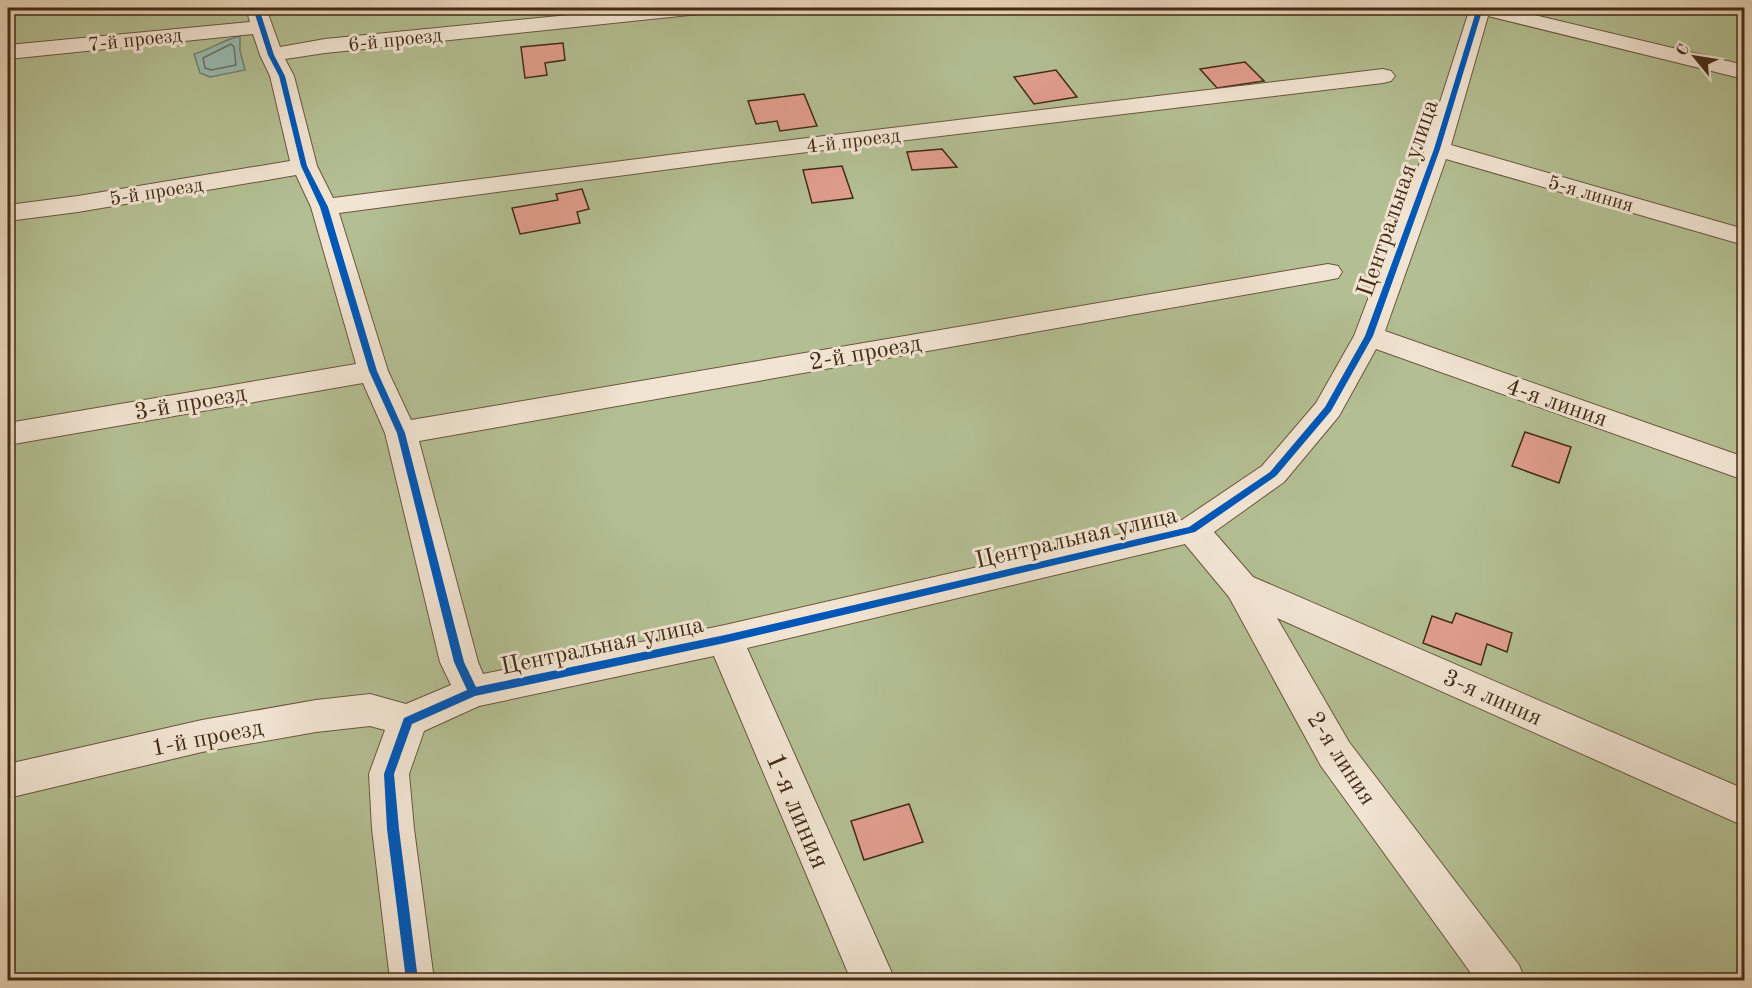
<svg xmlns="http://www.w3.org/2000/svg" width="1752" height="988" font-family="'Old Standard TT',serif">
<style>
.green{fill:#b3be92;stroke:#7b7454;stroke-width:1.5}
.water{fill:#97b9af;stroke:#758071;stroke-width:1.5}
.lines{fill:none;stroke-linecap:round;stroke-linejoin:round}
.shore{stroke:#6d7262;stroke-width:1.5}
.building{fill:#e19e8d;stroke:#432b15;stroke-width:1.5}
.minor-casing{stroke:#6c563e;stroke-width:2}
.minor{fill:#f1e4d2;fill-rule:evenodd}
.cycleway-casing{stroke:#f1e4d2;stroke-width:4}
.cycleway{fill:#0057b8;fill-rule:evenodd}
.labels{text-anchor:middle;stroke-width:6;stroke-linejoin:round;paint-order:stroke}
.far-street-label{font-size:20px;fill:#432b15;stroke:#f1e4d2}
.street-label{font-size:24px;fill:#432b15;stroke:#f1e4d2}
.near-street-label{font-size:28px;fill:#432b15;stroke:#f1e4d2}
</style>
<rect width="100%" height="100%" fill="#e9d5b9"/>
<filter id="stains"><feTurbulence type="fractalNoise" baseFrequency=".00333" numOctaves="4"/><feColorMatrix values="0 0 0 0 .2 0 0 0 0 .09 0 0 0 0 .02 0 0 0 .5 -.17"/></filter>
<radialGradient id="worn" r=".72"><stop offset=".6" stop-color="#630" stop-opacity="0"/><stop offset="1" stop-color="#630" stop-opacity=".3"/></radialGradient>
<rect class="green" x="8" y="8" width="1736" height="972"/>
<path class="water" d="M240 36V51L245 70 210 77 200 73 194 54C211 49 223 40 240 36Z"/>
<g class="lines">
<path class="shore" d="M231 44 234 47 236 65 211 70 205 68 203 58Z"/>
</g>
<g class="building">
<path d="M563 43 565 60 545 63 547 75 525 78 521 47Z"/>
<path d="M1245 62 1264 81 1217 88 1200 69Z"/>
<path d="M1056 70 1077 97 1034 104 1014 77Z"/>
<path d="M804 94 817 126 780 131 777 121 756 124 748 101Z"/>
<path d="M942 149 957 167 912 170 907 152Z"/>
<path d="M842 166 853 198 812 203 803 170Z"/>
<path d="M582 189 589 209 577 212 580 223 520 234 512 208 558 200 556 194Z"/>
<path d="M1525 432 1571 447 1559 483 1512 466Z"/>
<path d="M1456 613 1512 633 1507 652 1487 644 1481 665 1423 643 1432 616 1452 623Z"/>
<path d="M909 804 923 842 864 860 851 821Z"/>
</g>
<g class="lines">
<defs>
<path id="minor" d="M246 8H266L280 47 325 39 640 8H710L707 13 699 14 325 53 285 59 294 76 317 166 333 198 724 148 1383 69 1391 71 1395 76 1391 81 1383 83 724 162 339 213 388 371 411 420 1328 264 1338 266 1342 272 1338 278 1328 280 419 441 478 662 483 674 725 625 1182 520 1262 466 1316 403 1354 336 1425 149 1470 8H1505L1744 65V79L1488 16 1451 145 1744 229V245L1446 159 1385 331 1744 457V480L1376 349 1339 416 1284 482 1214 532 1253 577 1744 789V826L1277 618 1349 742 1519 965 1525 980H1476L1321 766 1229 597 1185 544 747 648 895 980H851L714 656 479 706 424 731 409 774 414 829 434 980H390L372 829 369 774 385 730 370 726 316 732 202 752 8 798V764L202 720 316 700 370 694 406 704 451 685 440 662 385 433 363 383 8 445V423L356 364 311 207 296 175 78 212 8 221V205L78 196 290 161 270 76 260 55 253 34 8 59V45L250 22Z"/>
</defs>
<use href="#minor" class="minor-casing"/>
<use href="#minor" class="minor"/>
<defs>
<path id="cycleway" d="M253 8H259L274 55 285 76 307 166 328 207 377 371 405 433 464 662 476 687 725 635 1189 527 1270 472 1325 407 1365 336 1434 149 1477 8H1483L1440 149 1373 336 1331 411 1276 476 1195 532 725 643 475 696 412 724 394 774 399 829 418 980H406L387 829 384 774 404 718 467 690 454 662 397 433 369 371 320 207 301 166 279 76 268 55Z"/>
</defs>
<use href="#cycleway" class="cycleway-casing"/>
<use href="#cycleway" class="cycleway"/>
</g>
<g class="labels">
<g class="far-street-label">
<text transform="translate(135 39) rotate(-6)" y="7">7-й проезд</text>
<text transform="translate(395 39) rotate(-6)" y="7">6-й проезд</text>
<text transform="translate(853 140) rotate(-7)" y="7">4-й проезд</text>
<text transform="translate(156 191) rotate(-9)" y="7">5-й проезд</text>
<text transform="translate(1591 193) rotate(16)" y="7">5-я линия</text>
</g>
<g class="street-label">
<text transform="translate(1397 198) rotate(-71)" y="8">Центральная улица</text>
<text transform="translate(865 352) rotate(-10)" y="8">2-й проезд</text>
<text transform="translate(190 402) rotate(-10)" y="8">3-й проезд</text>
<text transform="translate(1557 402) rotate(19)" y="8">4-я линия</text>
<text transform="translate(1076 537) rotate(-13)" y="8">Центральная улица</text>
<text transform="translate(602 645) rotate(-12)" y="8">Центральная улица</text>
<text transform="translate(1493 697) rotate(24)" y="8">3-я линия</text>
<text transform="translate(207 737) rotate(-11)" y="8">1-й проезд</text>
<text transform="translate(1342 758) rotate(57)" y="8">2-я линия</text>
</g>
<g class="near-street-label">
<text transform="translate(799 810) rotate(67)" y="10">1-я линия</text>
</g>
</g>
<rect width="1752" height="988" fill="none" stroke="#e9d5b9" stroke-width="30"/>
<rect x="9" y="9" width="1734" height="970" fill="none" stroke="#432b15" stroke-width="3"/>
<rect x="15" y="15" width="1722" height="958" fill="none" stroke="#432b15" stroke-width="1.5"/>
<g transform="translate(1695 57) rotate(300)" stroke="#f1e4d2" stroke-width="4.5" paint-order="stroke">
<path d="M0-4.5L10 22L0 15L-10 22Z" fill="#432b15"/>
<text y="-9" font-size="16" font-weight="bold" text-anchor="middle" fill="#432b15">С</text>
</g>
<rect width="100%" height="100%" filter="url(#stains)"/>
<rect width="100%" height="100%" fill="url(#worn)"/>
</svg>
